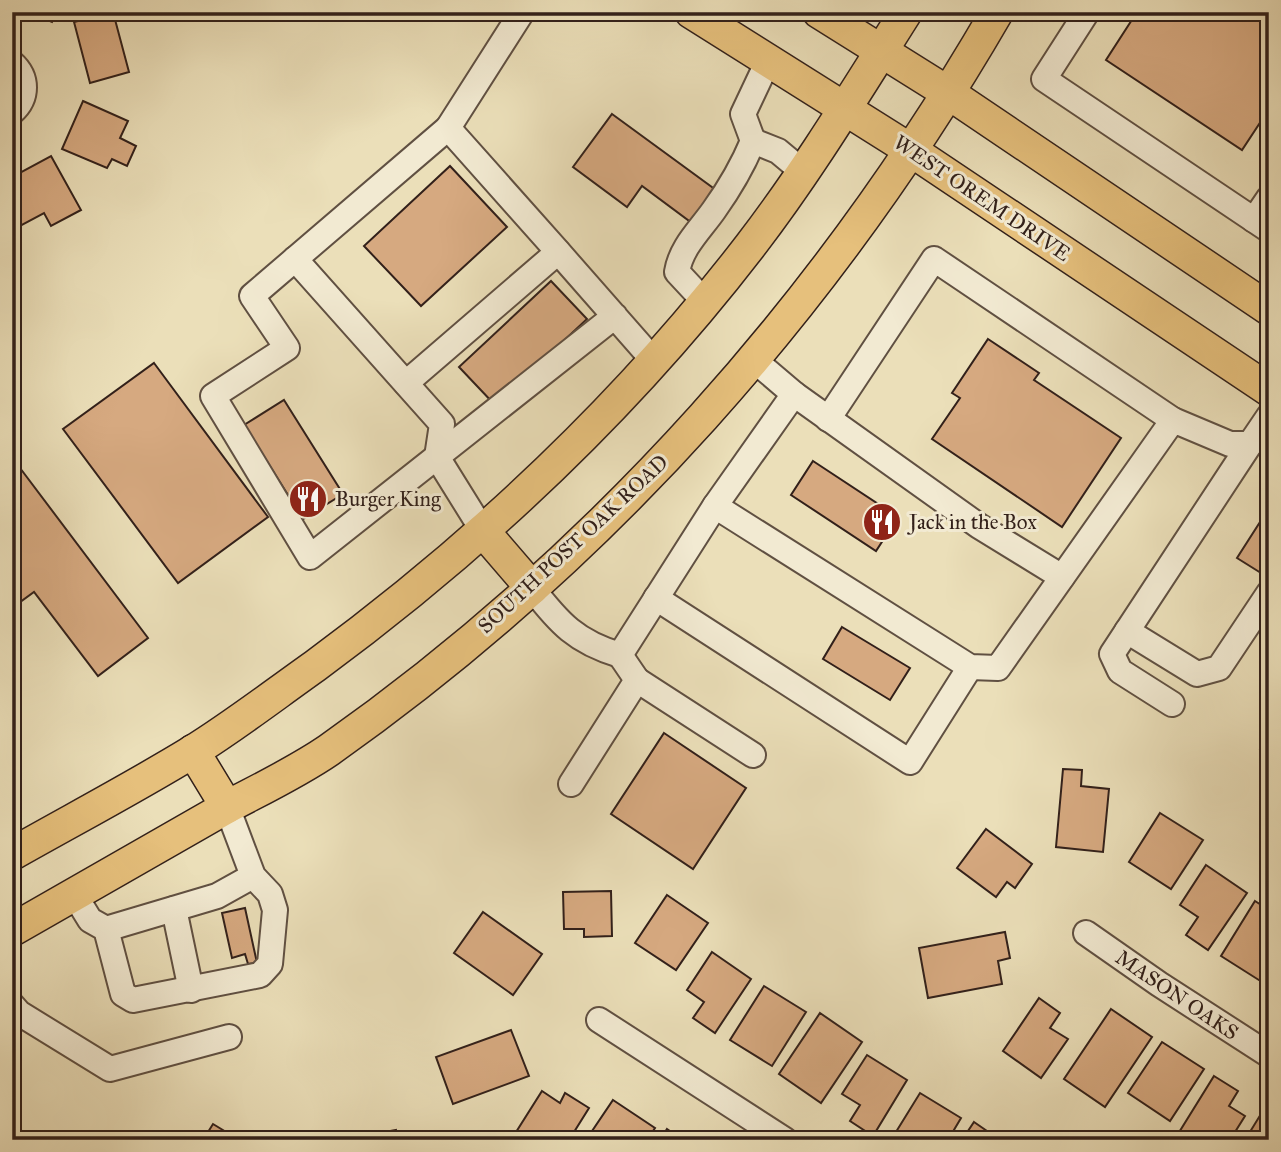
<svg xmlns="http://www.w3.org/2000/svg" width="1281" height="1152" font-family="'IM FELL Great Primer',serif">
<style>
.building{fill:#d6a980;stroke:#32201a;stroke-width:2}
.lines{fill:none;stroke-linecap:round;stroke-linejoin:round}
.minor-casing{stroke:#605042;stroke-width:28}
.major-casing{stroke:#32201a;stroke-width:35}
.minor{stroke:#f2ead2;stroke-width:24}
.major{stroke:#e6c07c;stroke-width:32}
.labels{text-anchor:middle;stroke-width:6;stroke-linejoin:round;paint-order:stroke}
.street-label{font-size:21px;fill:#32201a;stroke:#f2ead2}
.poi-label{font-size:21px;fill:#32201a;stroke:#f2ead2;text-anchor:start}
</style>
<rect width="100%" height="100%" fill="#ebdfb9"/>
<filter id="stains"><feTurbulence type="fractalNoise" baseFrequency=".00286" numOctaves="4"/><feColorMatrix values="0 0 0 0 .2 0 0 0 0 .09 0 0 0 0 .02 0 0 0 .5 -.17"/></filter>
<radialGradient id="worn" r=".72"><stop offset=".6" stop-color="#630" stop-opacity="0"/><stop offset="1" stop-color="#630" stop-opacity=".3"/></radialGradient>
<g class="building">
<path d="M28 12H56L52 22Z"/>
<path d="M113 12 129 72 90 83 74 22Z"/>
<path d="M1137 12H1269V109L1242 150 1106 60Z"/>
<path d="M83 101 128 121 120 138 136 146 127 166 112 159 107 168 62 149Z"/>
<path d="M612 114 720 193 696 226 642 186 627 207 573 167Z"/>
<path d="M51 156 81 210 51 226 44 213 20 226 12 212V177Z"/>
<path d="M450 166 507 227 421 306 364 246Z"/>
<path d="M551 281 587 319 495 405 459 367Z"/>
<path d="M988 339 1039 373 1034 380 1121 438 1062 527 932 439 960 398 952 393Z"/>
<path d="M154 363 268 517 178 583 63 429Z"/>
<path d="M284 400 343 494 303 519 244 425Z"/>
<path d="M14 460 148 638 98 676 34 592 12 608Z"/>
<path d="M813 461 898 517 876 551 791 495Z"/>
<path d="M1269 508V578L1237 558Z"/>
<path d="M842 627 910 668 890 700 823 659Z"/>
<path d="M1264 699H1269V749H1260Z"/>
<path d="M664 733 746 788 693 869 611 814Z"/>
<path d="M1063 769 1082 770 1081 786 1109 789 1103 852 1056 847Z"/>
<path d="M1160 813 1203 840 1171 889 1129 862Z"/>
<path d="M986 829 1032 864 1015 888 1007 882 996 897 957 868Z"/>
<path d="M1206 865 1247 893 1208 950 1186 935 1198 917 1180 905Z"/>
<path d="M611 891 612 936 584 937V929H564L563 892Z"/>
<path d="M667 895 708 923 676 970 635 943Z"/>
<path d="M1255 901 1269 910V972L1262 982 1221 956Z"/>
<path d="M245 908 257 963 248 964 245 954 232 958 222 913Z"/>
<path d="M483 912 542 954 513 995 454 953Z"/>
<path d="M1005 932 1010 958 998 961 1002 984 928 998 919 948Z"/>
<path d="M712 952 751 979 715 1033 693 1018 704 1002 687 990Z"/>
<path d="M764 986 806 1012 772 1066 730 1040Z"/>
<path d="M1039 998 1060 1013 1050 1028 1068 1039 1041 1078 1003 1051Z"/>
<path d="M1111 1009 1152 1037 1105 1107 1064 1079Z"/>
<path d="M820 1013 862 1042 821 1103 779 1074Z"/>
<path d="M511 1030 529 1076 453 1104 436 1057Z"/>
<path d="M1162 1042 1204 1069 1170 1121 1128 1093Z"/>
<path d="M867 1055 907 1080 873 1136 850 1121 860 1105 842 1094Z"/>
<path d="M1214 1076 1238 1091 1229 1106 1245 1116 1230 1140H1187L1178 1134Z"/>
<path d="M542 1091 560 1103 565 1093 589 1108 569 1140H511Z"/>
<path d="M920 1093 961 1118 948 1140H891Z"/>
<path d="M613 1100 655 1128 647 1140H586Z"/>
<path d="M1264 1109 1269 1112V1140H1245Z"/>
<path d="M974 1122 1000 1140H962Z"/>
<path d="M12 1123 33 1140H12Z"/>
<path d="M213 1124 231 1135 227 1140H203Z"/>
<path d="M667 1129 683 1140H660Z"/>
<path d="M396 1130 398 1140H352V1138Z"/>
</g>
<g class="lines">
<defs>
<g id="minor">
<path d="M1087 12 1044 79 1269 230"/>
<path d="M12 63C28 77 28 98 12 112"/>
<path d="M448 128 522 12"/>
<path d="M753 141 743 114 768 61"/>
<path d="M1254 220 1269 198"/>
<path d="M295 259 442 424 437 457 483 531"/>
<path d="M704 301 677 272C681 247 700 230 714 210 729 189 743 165 753 141L778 151 802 171"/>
<path d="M615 316 310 557 213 396 287 348 252 296 448 128C517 205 586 283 654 361"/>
<path d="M406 383 558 252"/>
<path d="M794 394 979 526 1062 577"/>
<path d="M828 419 934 259 1173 420"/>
<path d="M715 506 794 394 754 360"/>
<path d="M532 588C559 623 576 642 620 655L715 506 970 667 998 668 1173 420 1230 444H1250L1269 416"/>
<path d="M656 598 910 762 970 667"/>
<path d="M1127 631 1197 674 1219 668 1269 593"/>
<path d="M637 680 753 755"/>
<path d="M1172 704 1120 671 1112 654 1250 444"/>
<path d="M571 784 637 680 620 655"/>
<path d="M74 894 90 920 106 929 123 994 133 1000 260 975 270 964 275 910 270 894 253 876 227 807"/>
<path d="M174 909 191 990"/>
<path d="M106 929 217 896 253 876"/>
<path d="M1086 933 1159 984 1269 1055"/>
<path d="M12 1005 19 1013 110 1069 229 1037"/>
<path d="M599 1020 785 1140"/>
</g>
<g id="major">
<path d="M691 12 912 151 1269 390"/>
<path d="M819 12 950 94 1269 309"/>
<path d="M483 531 532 588"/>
<path d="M193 751 227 807"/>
<path d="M12 854C72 820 133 788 192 752 234 726 274 695 315 666 478 546 626 407 750 246 807 172 856 91 906 12"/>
<path d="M12 930C84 889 155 848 227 807 261 789 297 772 329 750 604 556 829 302 997 12"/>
</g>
</defs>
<use href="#minor" class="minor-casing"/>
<use href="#major" class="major-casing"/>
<use href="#minor" class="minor"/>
<use href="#major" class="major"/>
</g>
<defs>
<symbol id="restaurant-disc" viewBox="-11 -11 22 22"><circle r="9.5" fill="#8f2418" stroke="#f2ead2"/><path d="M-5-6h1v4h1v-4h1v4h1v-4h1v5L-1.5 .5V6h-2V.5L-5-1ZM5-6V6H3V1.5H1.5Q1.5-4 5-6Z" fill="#fff"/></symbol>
</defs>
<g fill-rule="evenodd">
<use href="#restaurant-disc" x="286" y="477" width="44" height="44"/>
<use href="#restaurant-disc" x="860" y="500" width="44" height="44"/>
</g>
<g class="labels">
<g class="street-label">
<text transform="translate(982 198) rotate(34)" y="7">WEST OREM DRIVE</text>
<text transform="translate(573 544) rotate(-43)" y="7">SOUTH POST OAK ROAD</text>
<text transform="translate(1177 995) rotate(34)" y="7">MASON OAKS</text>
</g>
<g class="poi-label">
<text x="335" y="506">Burger King</text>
<text x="909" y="529">Jack in the Box</text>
</g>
</g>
<rect width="1281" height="1152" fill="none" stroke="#ebdfb9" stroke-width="42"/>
<rect x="14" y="14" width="1253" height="1124" fill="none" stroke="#32201a" stroke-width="3.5"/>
<rect x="21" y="21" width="1239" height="1110" fill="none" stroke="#32201a" stroke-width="2"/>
<rect width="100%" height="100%" filter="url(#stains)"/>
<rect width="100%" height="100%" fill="url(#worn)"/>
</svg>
